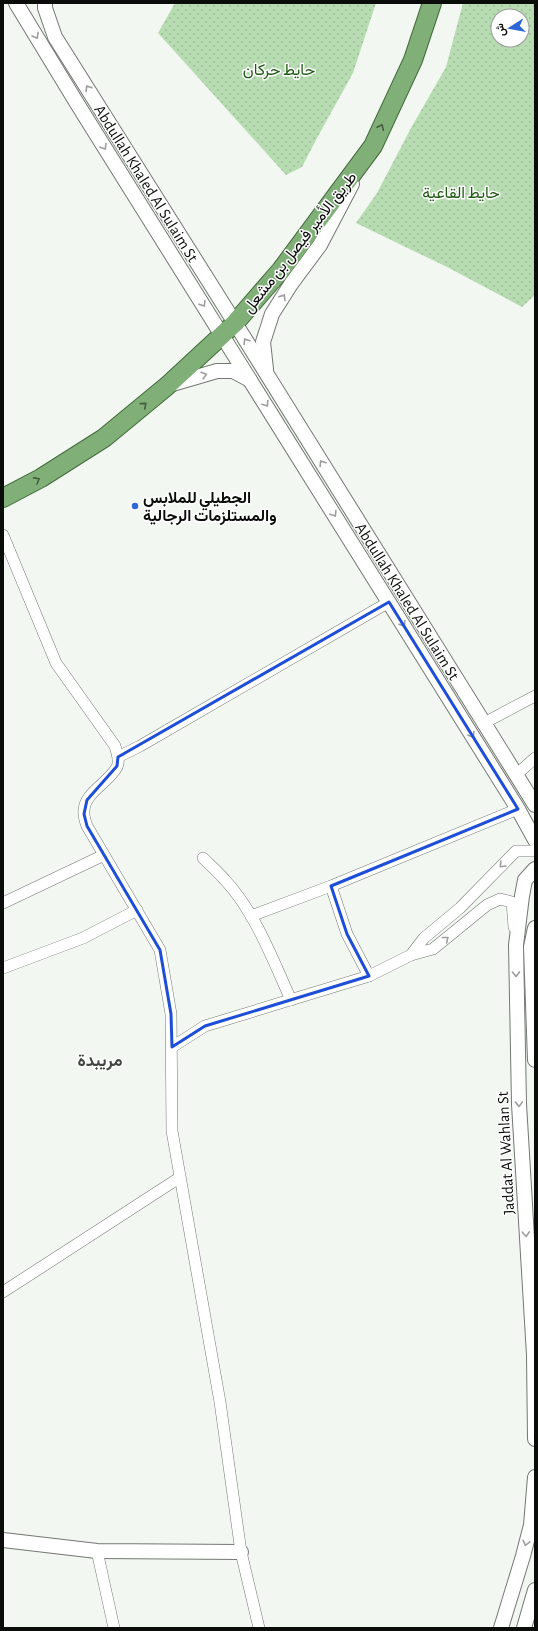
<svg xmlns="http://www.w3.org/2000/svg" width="538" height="1631" font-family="'Alegreya Sans',Vazirmatn,sans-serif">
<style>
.grass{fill:url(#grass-dots);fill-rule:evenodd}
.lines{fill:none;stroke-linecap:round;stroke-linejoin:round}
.minor-casing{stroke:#737872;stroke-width:12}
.tertiary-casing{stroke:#737872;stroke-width:16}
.trunk-casing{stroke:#436a3c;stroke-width:20}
.minor{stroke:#fff;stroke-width:11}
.tertiary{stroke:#fff;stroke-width:14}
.trunk{stroke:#80b078;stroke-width:18}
.oneway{stroke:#9d9e9d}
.oneway2{stroke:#455e41}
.marked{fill:none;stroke:#1d4ed8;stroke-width:3;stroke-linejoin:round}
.poi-dot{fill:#2d68d6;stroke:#fff;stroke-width:1.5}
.labels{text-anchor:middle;stroke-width:3;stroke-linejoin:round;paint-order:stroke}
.park-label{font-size:16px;fill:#1f5a13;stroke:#fff}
.street-label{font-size:16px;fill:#0a0c0a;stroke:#fff}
.poi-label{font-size:16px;font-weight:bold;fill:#0a0c0a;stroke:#fff;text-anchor:start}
.neighbourhood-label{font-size:17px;font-weight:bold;fill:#414640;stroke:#fff}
</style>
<defs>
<pattern id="grass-dots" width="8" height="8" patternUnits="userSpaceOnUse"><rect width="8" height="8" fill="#b7dcb1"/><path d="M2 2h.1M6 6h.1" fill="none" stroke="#9cbc97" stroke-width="1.8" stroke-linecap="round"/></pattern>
</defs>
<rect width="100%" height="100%" fill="#f2f8f1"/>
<g class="grass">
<path d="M175 3H376L353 73 317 138 302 167 286 175 158 33Z"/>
<path d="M463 3H535V295L522 307 449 268 356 223 377 193 411 128 446 67ZM498 16H522V40H498Z"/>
</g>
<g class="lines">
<defs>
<g id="minor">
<path d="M3 535 56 663 115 746C117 753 120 761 117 767 108 784 82 793 84 814 84 818 86 823 87 826L160 950 171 1014 172 1131 220 1402 241 1552 259 1628"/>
<path d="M484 723 535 696"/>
<path d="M118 757 140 746 389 602"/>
<path d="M516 775 535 758"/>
<path d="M203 858C210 865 218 872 225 880 255 912 273 960 291 1000"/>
<path d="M331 886 347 934 369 976"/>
<path d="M3 903 104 855"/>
<path d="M251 916 331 886 518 809"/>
<path d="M411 955 424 938 460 908 516 851H535"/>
<path d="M3 968 83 938 137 910"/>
<path d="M172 1047 205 1026 369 976 411 955 433 949 487 905 500 899 512 902 514 927"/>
<path d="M3 1292 179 1178"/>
<path d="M97 1551 114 1628"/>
</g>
<g id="tertiary">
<path d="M16 3 78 105 518 809 535 840"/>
<path d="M45 3V8L55 37 235 323 535 805"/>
<path d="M266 369 263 342 272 314 291 284 320 245 352 184"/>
<path d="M169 385 217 371H233L250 380"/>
<path d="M535 869 525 880 522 896 516 945 519 1104 534 1355 535 1439"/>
<path d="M535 928 531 947 535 1060"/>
<path d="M3 1540 97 1551 241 1552"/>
<path d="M501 1628 523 1556 531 1525 535 1477"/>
<path d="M524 1628 535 1590"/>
</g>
<path id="trunk" d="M3 498 41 478 104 438 167 386 235 323 281 270 373 146 413 60 432 3"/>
</defs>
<use href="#minor" class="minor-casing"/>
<use href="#tertiary" class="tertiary-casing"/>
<use href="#trunk" class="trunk-casing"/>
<use href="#minor" class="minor"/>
<use href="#tertiary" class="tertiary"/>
<use href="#trunk" class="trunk"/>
</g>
<defs><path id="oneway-chevron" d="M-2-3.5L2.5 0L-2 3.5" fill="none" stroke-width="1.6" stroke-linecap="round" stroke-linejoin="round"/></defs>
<g class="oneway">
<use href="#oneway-chevron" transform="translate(36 36) rotate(60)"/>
<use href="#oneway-chevron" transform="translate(88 88) rotate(-122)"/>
<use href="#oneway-chevron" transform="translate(104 147) rotate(58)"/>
<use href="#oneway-chevron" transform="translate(283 297) rotate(-58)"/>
<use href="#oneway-chevron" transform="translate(203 304) rotate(58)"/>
<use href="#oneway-chevron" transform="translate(246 341) rotate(-122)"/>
<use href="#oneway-chevron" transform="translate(204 375) rotate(-16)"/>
<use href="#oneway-chevron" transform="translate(266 404) rotate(58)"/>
<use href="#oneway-chevron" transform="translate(322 463) rotate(-122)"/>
<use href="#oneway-chevron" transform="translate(334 514) rotate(58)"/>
<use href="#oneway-chevron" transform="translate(403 624) rotate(58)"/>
<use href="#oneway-chevron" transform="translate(472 735) rotate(58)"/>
<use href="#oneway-chevron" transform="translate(502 865) rotate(134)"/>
<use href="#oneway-chevron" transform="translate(446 939) rotate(-39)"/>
<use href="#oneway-chevron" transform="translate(516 974) rotate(89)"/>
<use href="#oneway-chevron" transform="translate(519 1104) rotate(88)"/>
<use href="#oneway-chevron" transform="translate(526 1234) rotate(87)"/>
<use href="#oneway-chevron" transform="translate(526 1543) rotate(104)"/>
</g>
<g class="oneway2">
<use href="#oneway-chevron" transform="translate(381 127) rotate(-65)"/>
<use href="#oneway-chevron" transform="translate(144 405) rotate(-40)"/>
<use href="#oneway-chevron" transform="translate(37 480) rotate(-29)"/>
</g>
<path class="marked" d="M389 602 518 809 331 886 347 934 369 976 205 1026 172 1047 171 1014 160 950 87 826 84 814 87 800 117 766 118 757Z"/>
<circle class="poi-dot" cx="135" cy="506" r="4"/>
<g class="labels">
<g class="park-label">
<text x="279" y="75">حايط حركان</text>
<text x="461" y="198">حايط القاعية</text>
</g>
<g class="street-label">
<text transform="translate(147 183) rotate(58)" y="6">Abdullah Khaled Al Sulaim St</text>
<text transform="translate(299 242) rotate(-52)" y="6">طريق الأمير فيصل بن مشعل</text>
<text transform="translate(408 601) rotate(58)" y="6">Abdullah Khaled Al Sulaim St</text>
<text transform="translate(505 1153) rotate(-93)" y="6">Jaddat Al Wahlan St</text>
</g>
<g class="poi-label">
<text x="143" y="503">الجطيلي للملابس<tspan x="143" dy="18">والمستلزمات الرجالية</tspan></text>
</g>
<g class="neighbourhood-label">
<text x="100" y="1066">مريبدة</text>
</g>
</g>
<rect width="538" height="1631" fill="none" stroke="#0a0c0a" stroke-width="8"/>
<g transform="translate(510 28) rotate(259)"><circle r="19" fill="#ffffff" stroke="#9d9e9d"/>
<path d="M0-3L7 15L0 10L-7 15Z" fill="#2d68d6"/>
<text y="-6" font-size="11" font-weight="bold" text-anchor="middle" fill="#0a0c0a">ش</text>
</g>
</svg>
